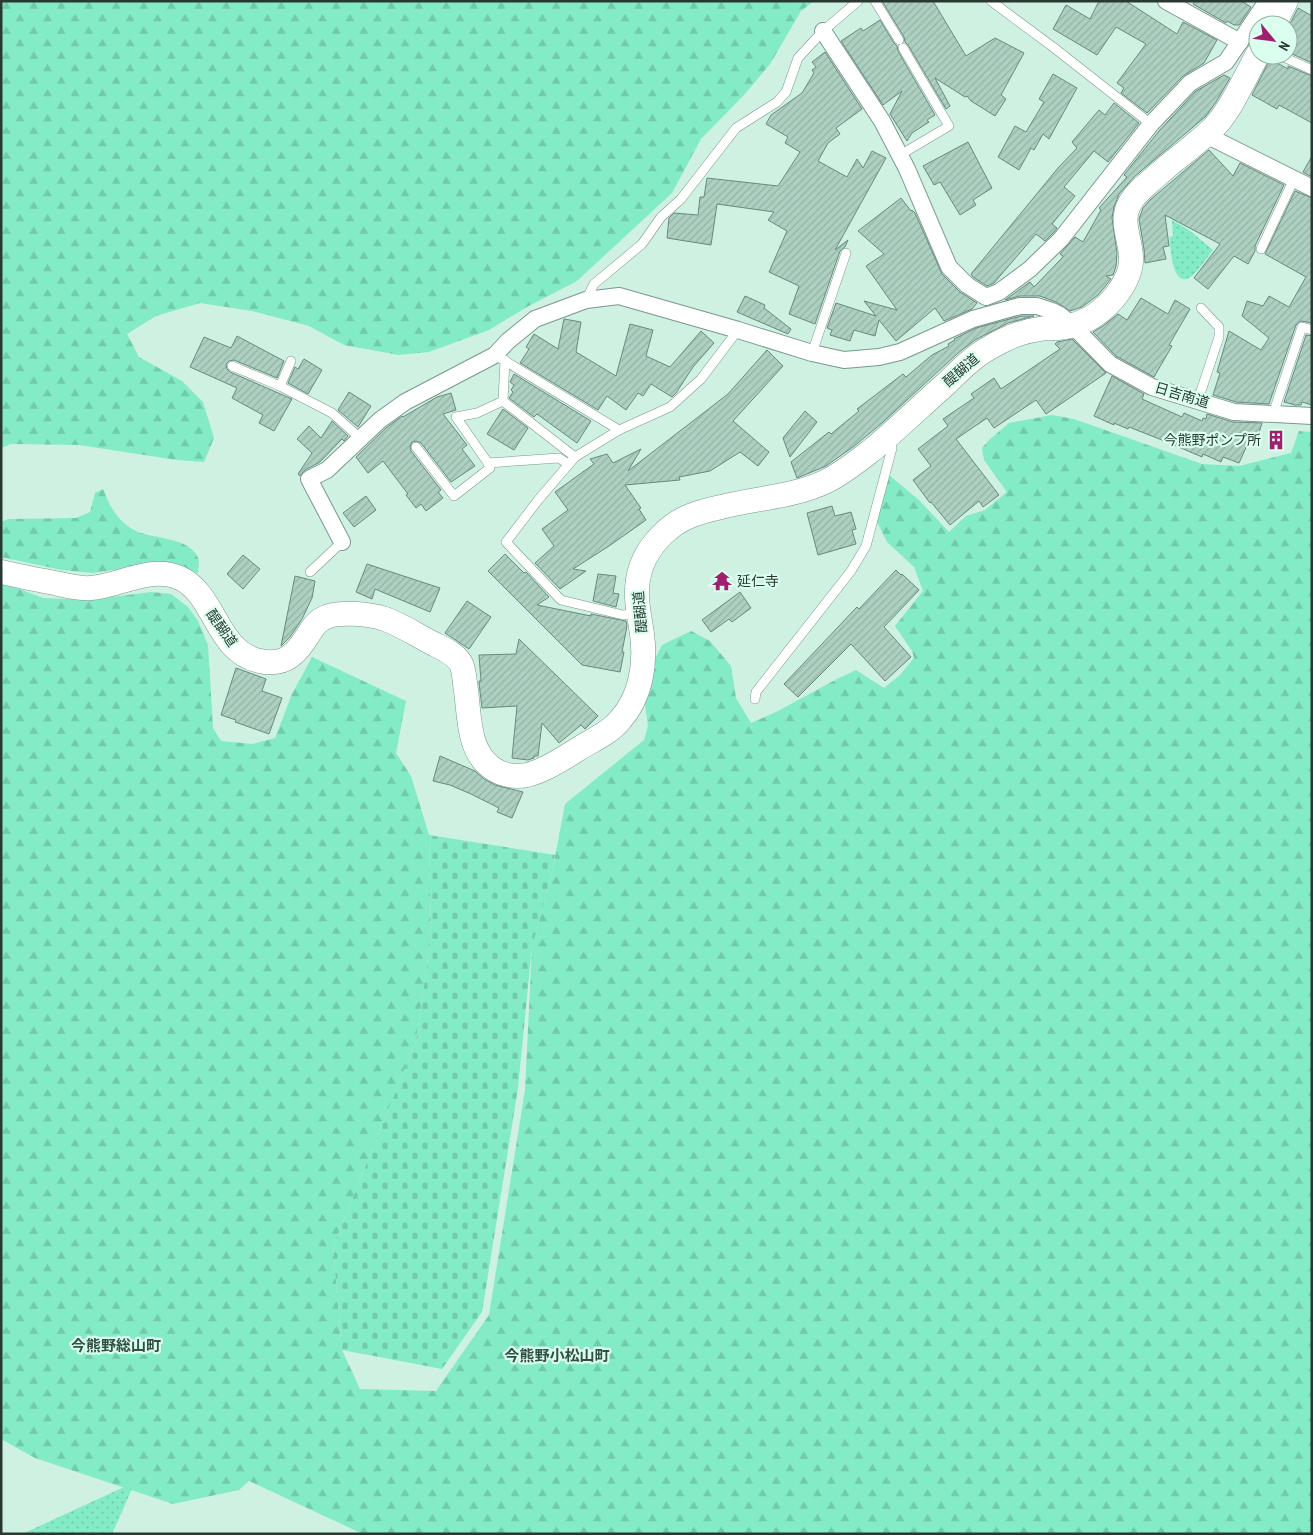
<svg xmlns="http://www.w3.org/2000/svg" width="1313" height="1535" font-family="'PT Sans Narrow','Noto Sans JP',sans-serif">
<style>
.grass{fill:url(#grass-dots)}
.forest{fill:url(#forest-firs)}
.cemetery{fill:url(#cemetery-stones)}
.building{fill:url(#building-hatch);stroke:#69897c}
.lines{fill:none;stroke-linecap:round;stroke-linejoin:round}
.service-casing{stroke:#78998c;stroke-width:10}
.minor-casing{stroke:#78998c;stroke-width:18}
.secondary-casing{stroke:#78998c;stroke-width:25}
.service{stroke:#fff;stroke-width:9}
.minor{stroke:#fff;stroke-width:16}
.secondary{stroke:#fff;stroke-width:24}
.labels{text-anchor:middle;stroke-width:4.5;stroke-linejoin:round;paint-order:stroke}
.street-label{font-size:14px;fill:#2a3832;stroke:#dbffef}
.poi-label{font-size:14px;fill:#2a3832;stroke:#dbffef;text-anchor:end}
.neighbourhood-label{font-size:15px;font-weight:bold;fill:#315044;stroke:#dbffef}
</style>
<defs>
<pattern id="grass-dots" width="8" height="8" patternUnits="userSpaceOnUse" patternTransform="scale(1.25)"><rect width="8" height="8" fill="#83ebc5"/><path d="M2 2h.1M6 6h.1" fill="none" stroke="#71caaa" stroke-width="1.8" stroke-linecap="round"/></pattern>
<pattern id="forest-firs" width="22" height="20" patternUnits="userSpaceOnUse" patternTransform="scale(1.25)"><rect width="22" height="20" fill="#83ebc5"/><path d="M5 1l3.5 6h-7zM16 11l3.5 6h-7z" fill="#71caaa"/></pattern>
<pattern id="cemetery-stones" width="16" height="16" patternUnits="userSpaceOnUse" patternTransform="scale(1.25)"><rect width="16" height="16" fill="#83ebc5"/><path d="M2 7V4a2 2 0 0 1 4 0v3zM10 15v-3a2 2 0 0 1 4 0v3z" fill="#71caaa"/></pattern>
<pattern id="building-hatch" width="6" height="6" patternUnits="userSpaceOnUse" patternTransform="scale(1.25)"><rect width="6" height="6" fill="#add0c1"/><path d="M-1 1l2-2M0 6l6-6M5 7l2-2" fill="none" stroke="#95b3a6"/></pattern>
</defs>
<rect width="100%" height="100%" fill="#cef1e2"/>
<g class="grass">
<path d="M1172 220 1189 230 1213 250C1207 257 1197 274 1189 278 1172 287 1170 246 1170 237L1173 236Z"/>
<path d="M135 1482 112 1534H22Z"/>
</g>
<g class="forest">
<path d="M1 1H814L801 11 770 64 744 95 701 139 672 193 577 281 527 307 489 330 429 352 399 355 344 345 309 326 252 311 200 303 156 316 127 334 139 357 182 381 203 402 214 438 204 462 177 460 79 445 11 444 1 448Z"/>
<path d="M1052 415 1074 419 1202 464 1239 466 1291 453 1299 431 1312 432V1534H363L249 1481 239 1490 173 1504 35 1458 1 1439V582L43 598 89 600 151 592 171 594 188 607 198 621 208 645 213 728 221 741 252 744 275 738 292 694 312 657 406 701 396 753 411 776 429 835 431 938 416 1041 333 1247 342 1350 360 1389 436 1391 489 1315 525 1090 532 947 552 873 565 804 644 740 648 726 644 696 653 663 662 645 691 631 710 641 731 666 736 698 751 723 776 712 837 679 856 670 884 688 900 675 914 658 912 651 895 626 923 591 914 567 887 542 876 520 889 475 919 500 949 532 966 516 985 510 1007 492 984 460 982 448 988 441 1009 423Z"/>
<path d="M103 489C110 507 118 522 136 531 153 539 190 537 198 558 200 562 198 568 198 573L126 568 93 573 62 570 1 557V522L8 519 76 518 90 512 95 493Z"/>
</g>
<path class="cemetery" d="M429 835 555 855 552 873 532 947 518 1088 482 1312 442 1369 342 1350 333 1247 416 1041 431 938Z"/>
<g class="building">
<path d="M882 1H933L966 56 995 38 1024 53 1001 95 1006 99 995 116 971 101 967 96 965 97 935 78 950 106 946 109 908 45 905 42 904 37Z"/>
<path d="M1099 1H1126L1177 34 1183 22 1217 40 1204 63 1183 76 1147 113 1121 93 1124 88 1117 83 1146 44 1116 27 1097 55 1053 29 1066 5 1090 19Z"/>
<path d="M1195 1H1241L1251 7 1239 25H1234L1227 21 1226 23 1193 4Z"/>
<path d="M1298 8 1312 16V63L1288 52V28Z"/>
<path d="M880 20 894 43 897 46 898 51 935 115 927 120 929 122 912 133 907 141 890 114 902 91 883 105 841 41 861 28 863 31Z"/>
<path d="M825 52 862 109 836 128 840 134 828 143 818 161 847 177 857 159 863 168 872 151 886 158 835 250 848 240 845 247 840 251 815 324 789 314 799 286 769 272 787 231 768 220 774 212 717 204 711 245 667 238 669 218 674 213 698 215 700 197H704L707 178 778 186 800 152 785 143 788 137 766 124 771 115 802 93 814 73 812 70 816 67 812 62Z"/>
<path d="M1270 59 1288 69V66L1312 76V123L1279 105 1277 109 1252 95Z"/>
<path d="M1053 74 1077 88 1049 139 1043 134 1034 150 1031 148 1019 170 998 157 1015 126 1026 132 1044 102 1039 99Z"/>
<path d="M1224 75 1230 78 1216 102 1206 116 1134 177 1119 194 1114 207 1112 218 1117 253 1116 266 1113 275 1106 276 1111 279 1098 295 1082 307 1070 311 1056 302 1040 296H1020L1005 300 1030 282 1034 287 1062 258 1063 256 1060 254 1075 237 1083 242 1101 210 1099 208 1127 177 1124 175 1159 131 1196 91Z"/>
<path d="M1114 103 1139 123 1108 162 1094 151 1064 187 1075 196 1052 224 1057 228 1054 232 1045 241 1036 234 994 283 987 286 973 277 971 274 1058 168 1077 148 1072 142 1099 110 1105 115Z"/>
<path d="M968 142 992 188 973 200 976 205 960 215 940 182 934 185 923 166Z"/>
<path d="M1209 150 1233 176 1240 163 1284 185 1255 246V251L1248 264 1234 256 1208 289 1194 278 1220 244 1165 215 1169 246 1163 247 1166 259 1145 263 1144 249 1139 219 1143 208 1150 200Z"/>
<path d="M1312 156V177L1303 172Z"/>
<path d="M1295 191 1312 198V323L1301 321 1296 325 1269 404 1236 402 1213 395 1220 373 1217 372 1229 331 1261 350 1269 338 1242 316 1247 301 1263 306 1269 296 1289 307 1306 277 1265 254Z"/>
<path d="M901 198 911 211 912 210 915 213 942 274 960 292 977 303 972 309 944 321 935 308 896 341 879 320 875 336 854 330 850 341 830 335 832 330 827 328 836 303 876 316 864 301 897 310 866 266 884 254 858 231Z"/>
<path d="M745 296 765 305 764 308 791 329 788 334 737 312Z"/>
<path d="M1141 298 1168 314 1175 300 1190 309 1169 345 1172 346 1154 377 1116 356 1093 332 1103 326 1118 314 1127 320Z"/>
<path d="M1021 316H1034L1008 323 975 340 958 353 882 423 853 447 826 466 797 478 791 462 829 432 831 434 859 411 857 409 903 374 906 377 932 355 949 346 948 344 955 340 954 339 976 328Z"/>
<path d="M564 319 581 322 576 352 616 376 630 324 653 330 646 356 670 367 701 331 714 343 693 367 676 393 672 397 651 384 643 396 638 393 626 410 607 396 598 410 520 363 529 349 526 347 534 334 558 349Z"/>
<path d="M1306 335 1312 336V405L1302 402 1301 405H1295L1284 402Z"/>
<path d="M237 336 284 361 277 378 234 360 229 361 226 364 227 369 230 372 292 399 274 431 259 423 263 415 232 398 237 388 190 367 204 337 231 348Z"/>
<path d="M1072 339 1106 373 1046 414 1036 400 994 428 987 418 956 439 999 495 983 507 979 501 950 525 931 502 930 503 913 480 931 466 918 449 948 426 943 419 974 398 971 394 994 378 1001 389 1060 349 1055 344 1057 342Z"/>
<path d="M767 350 783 366 733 421 769 452 758 466 740 452 710 471 679 477 680 480 625 485 641 508 639 509 646 520 609 546 573 569 586 571 560 589 535 563 554 546 542 529 568 510 555 492 594 464 590 459 607 454 613 463 641 449 628 471 728 394Z"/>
<path d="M304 359 322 370 308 394 288 383 295 367 298 369Z"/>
<path d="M514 374 591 421 577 443 537 414 534 417 509 398 513 392 511 390 514 385 510 382Z"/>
<path d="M1112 376 1144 394 1142 399 1182 417 1184 413 1202 421 1203 418 1206 419 1207 414 1233 422 1262 423 1256 442 1249 441 1239 463 1223 457 1221 462 1203 454 1202 457 1167 442 1129 427 1128 429 1114 423V425L1094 416Z"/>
<path d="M349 392 371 406 358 427 338 410Z"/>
<path d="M451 393 456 410 443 414 467 445 462 449 475 466 451 482 421 443 416 441 412 442 410 447 411 451 441 490 438 492 443 498 426 511 421 504 416 508 406 495 408 494 383 461 368 473 356 457 386 428 402 416 403 417 437 397Z"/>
<path d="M503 409 528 428 514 450 487 434Z"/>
<path d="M805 411 817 422 790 457 783 438Z"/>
<path d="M332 421 348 436 344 441 342 439 320 462 305 470 300 476 298 474 312 453 297 439 309 426 321 438Z"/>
<path d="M366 496 376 510 354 527 343 513Z"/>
<path d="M832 506 835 516 851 512 856 529 852 530 856 544 818 555 807 513Z"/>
<path d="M505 554 524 573 526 572 549 597 537 605 591 616V614L626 621 627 626 622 652H624L620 672 582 665 488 571Z"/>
<path d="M243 555 260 569 243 589 227 574Z"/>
<path d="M367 564 440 588 430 612 375 589 372 599 356 592Z"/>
<path d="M896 570 901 575 902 574 919 590 884 627 911 657 885 681 851 644 798 697 784 684 857 607 859 609Z"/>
<path d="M598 574 616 576 613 593 619 594 616 607 593 601Z"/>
<path d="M295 576 315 581 312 598 302 619 290 637 281 646Z"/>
<path d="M740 592 751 608 732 622 729 619 711 632 702 620Z"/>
<path d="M467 601 491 617 469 649 445 633Z"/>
<path d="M519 639 598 716 585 729 581 725 559 743 542 723 538 756H534V758L528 760 512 758 517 706 482 708 479 683V681H481L479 655 516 654Z"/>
<path d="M236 668 266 679 262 691 282 698 269 734 235 722 236 720 221 715Z"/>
<path d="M440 756 475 771 484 779 495 785 523 792 512 818 497 812 499 808 471 794 450 785 433 781Z"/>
</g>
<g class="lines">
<defs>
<g id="service">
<path d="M875 1 899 40"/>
<path d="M991 1 1053 47 1151 124"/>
<path d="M1279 55 1312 70"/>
<path d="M900 155 949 126 903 48"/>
<path d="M1261 249 1294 179"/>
<path d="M586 300 594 284 642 244 661 217 681 199 736 128 777 102 786 92 798 58 823 31 858 1"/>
<path d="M812 353 846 253"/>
<path d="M495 355 619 430"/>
<path d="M505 360 503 401 575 457"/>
<path d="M232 366 280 386 291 361"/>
<path d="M280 386 332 413 360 438"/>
<path d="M1198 400 1219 337V327L1201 308"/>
<path d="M1273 414 1302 327 1312 330"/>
<path d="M416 447 454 496 490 468 488 463 559 458 568 464"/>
<path d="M488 463 456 417 477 413 503 401"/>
<path d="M310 572 342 542"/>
<path d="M639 613 623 615 561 600 506 542 539 499 575 457 619 430 670 407 701 379 738 330"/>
<path d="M755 699 756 692 851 571 866 546 892 448 891 436"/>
</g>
<g id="minor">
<path d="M1166 1 1240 42"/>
<path d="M823 31 882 121 907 169 949 267 967 285 986 297 999 292 1030 269 1061 239 1151 124 1190 83 1226 62 1267 1"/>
<path d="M1206 135 1312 188"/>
<path d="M342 542 309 479 327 470 380 420 405 402 495 355 508 341 535 319 586 300 619 296 738 330 812 353 844 360 879 357 900 352 973 319 1020 306H1037L1052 311 1060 315 1072 325 1110 364 1152 387 1234 412 1312 416"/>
</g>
<g id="secondary">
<path d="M1274 25 1286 1"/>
<path d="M1 572C19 576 37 580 55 583 67 586 79 589 91 588 120 586 150 565 180 578 216 595 216 652 260 661 286 667 298 652 310 632 314 626 315 623 322 619 336 610 370 614 385 619 402 625 418 636 434 644 444 649 458 655 462 666 463 669 465 680 465 684 470 711 466 750 492 768 499 773 509 776 517 776 534 777 561 760 575 751 590 741 609 734 620 720 641 697 646 664 642 634 640 619 636 604 637 589 638 566 648 548 664 533 680 517 699 512 721 507 756 498 794 497 827 481 843 473 858 461 872 450 898 428 922 405 947 383 960 370 973 357 989 348 1004 339 1022 331 1040 329 1051 327 1047 329 1058 328 1080 326 1099 315 1113 299 1122 289 1132 272 1131 258 1131 240 1120 222 1129 205 1134 194 1145 186 1154 178 1165 168 1177 158 1189 149 1198 141 1208 134 1216 125 1232 108 1246 75 1258 54"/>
</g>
</defs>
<use href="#service" class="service-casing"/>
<use href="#minor" class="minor-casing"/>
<use href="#secondary" class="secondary-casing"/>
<use href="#service" class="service"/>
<use href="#minor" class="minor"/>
<use href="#secondary" class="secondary"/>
</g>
<defs>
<symbol id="building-bare" viewBox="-9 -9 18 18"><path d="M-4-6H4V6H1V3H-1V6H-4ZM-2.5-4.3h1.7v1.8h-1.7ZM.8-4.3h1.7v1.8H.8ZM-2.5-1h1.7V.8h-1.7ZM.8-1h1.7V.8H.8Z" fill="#a01f70" stroke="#dbffef" stroke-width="2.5" paint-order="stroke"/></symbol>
<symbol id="temple-bare" viewBox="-9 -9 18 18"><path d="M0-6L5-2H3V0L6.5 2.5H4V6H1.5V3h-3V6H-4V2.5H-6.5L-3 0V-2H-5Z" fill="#a01f70" stroke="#dbffef" stroke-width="2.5" paint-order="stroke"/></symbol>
</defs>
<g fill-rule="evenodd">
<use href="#building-bare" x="1262" y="426" width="28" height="28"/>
<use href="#temple-bare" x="708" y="567" width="28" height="28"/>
</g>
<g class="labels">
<g class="street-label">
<text transform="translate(961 370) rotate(-41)" y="5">醍醐道</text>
<text transform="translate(1182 395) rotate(17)" y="5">日吉南道</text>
<text transform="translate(640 612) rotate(-95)" y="5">醍醐道</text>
<text transform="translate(222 628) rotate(55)" y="5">醍醐道</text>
</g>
<g class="poi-label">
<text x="1261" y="445">今熊野ポンプ所</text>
<text x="737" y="586" text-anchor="start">延仁寺</text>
</g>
<g class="neighbourhood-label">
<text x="116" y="1351">今熊野総山町</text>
<text x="557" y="1361">今熊野小松山町</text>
</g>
</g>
<rect width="1313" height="1535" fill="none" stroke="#2a3832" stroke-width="5"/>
<g transform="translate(1273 40) rotate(119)"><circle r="24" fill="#dbffef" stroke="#94afa3"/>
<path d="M0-4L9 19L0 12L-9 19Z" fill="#a01f70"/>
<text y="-8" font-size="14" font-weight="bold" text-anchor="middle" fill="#2a3832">N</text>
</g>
</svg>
